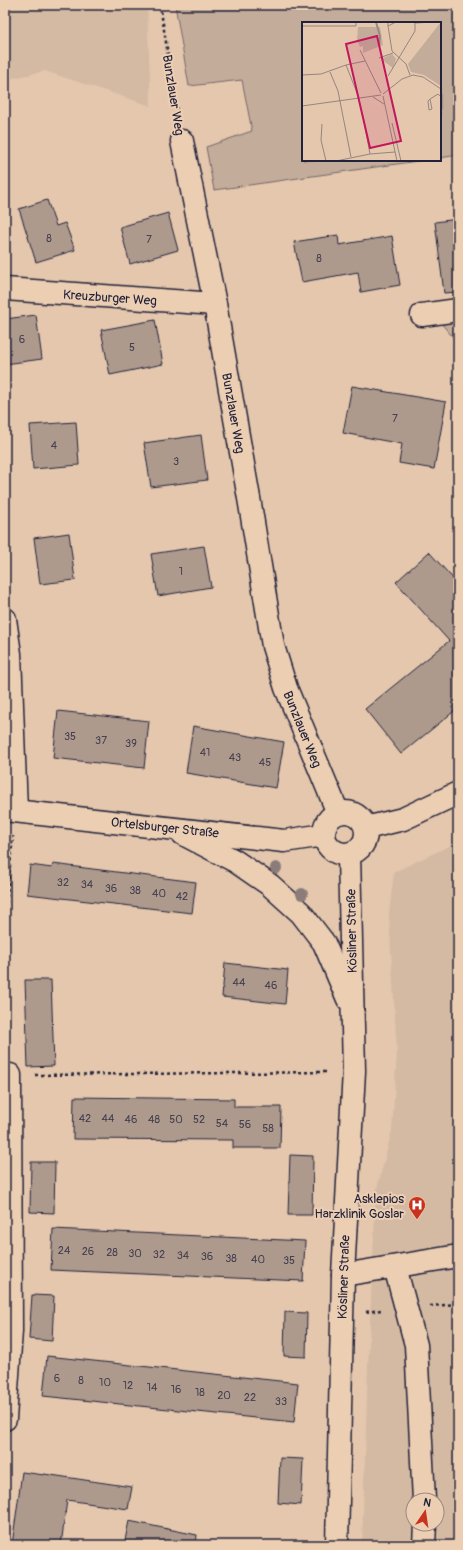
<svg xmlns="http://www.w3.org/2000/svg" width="463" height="1550" font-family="Pangolin,sans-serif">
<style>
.built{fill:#d4baa3;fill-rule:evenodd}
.green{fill:#c4ac9a;stroke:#73676a}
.building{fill:#ae9a8d;stroke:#22223b}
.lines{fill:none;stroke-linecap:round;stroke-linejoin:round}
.minor-casing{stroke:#22223b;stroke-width:25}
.path{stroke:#22223b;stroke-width:2.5;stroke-dasharray:3 3;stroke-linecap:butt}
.minor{stroke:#ecceb2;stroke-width:22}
.tree{fill:#8b7c79}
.labels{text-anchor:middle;stroke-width:4;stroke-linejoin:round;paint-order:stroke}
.number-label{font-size:11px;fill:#454050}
.street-label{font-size:13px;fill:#22223b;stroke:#ecceb2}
.poi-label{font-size:13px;fill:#22223b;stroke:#ecceb2;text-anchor:end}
.inset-river{fill:none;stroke:#9c8982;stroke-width:2}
.inset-road{fill:none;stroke:#96857f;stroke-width:1}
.view{fill:#c2185b;fill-opacity:0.15;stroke:#c2185b;stroke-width:2}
.inset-edge{fill:none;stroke:#22223b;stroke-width:2}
</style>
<rect width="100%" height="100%" fill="#e4c7ad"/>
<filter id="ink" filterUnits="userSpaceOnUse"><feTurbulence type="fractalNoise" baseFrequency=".025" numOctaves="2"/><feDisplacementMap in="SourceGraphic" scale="8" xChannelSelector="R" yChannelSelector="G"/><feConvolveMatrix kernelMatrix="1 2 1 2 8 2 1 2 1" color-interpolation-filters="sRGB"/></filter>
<g filter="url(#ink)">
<g class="built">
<path d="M5 5H147L151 106 45 71 5 80Z"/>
<path d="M458 842V1545H362L368 1367 376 1192 392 1131 397 1052 389 914 394 872ZM413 1500H437V1524H413Z"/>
</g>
<g class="green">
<path d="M175 5H458V155L440 158V23H303V160H425L214 190 206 147 252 131 242 80 189 86Z"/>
<path d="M458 320V343L440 322Z"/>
</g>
<g class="building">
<path d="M47 200 56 226 65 223 75 250 36 262 19 209Z"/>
<path d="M168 213 178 250 130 264 120 227Z"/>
<path d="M458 219V292L444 293 435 222Z"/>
<path d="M338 235 339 245 392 236 400 285 361 292 358 272 302 282 294 242Z"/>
<path d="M36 315 42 359 5 364V319Z"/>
<path d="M155 320 163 364 110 375 101 330Z"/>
<path d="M352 386 446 402 434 469 399 463 402 444 343 433Z"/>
<path d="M76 422 79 465 33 469 30 425Z"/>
<path d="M201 435 207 480 151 487 144 443Z"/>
<path d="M69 533 75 580 40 584 34 538Z"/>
<path d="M204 546 211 587 158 596 151 554Z"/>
<path d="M429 552 458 584V708L401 754 365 709 449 641 396 582Z"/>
<path d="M58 711 149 721 144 768 53 758Z"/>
<path d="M193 726 284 742 276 788 186 773Z"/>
<path d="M53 864 196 882 192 913 27 894 30 865 52 868Z"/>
<path d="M225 963 288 970 285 1004 222 997Z"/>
<path d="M25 980H51L54 1066 28 1067Z"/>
<path d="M74 1097 234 1099V1107H281L280 1148H233V1140L73 1139Z"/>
<path d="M290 1155 313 1156 312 1215H288Z"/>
<path d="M31 1162H55L54 1213 30 1212Z"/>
<path d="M53 1229 305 1241 303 1281 51 1270Z"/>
<path d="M32 1295 54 1296 52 1341 29 1339Z"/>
<path d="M285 1312 307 1313 306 1357 284 1356Z"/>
<path d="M47 1356 298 1383 294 1422 43 1396Z"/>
<path d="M280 1458 303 1459 301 1505 278 1503Z"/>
<path d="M22 1472 44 1475V1474L132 1487 128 1509 67 1500 61 1545H12Z"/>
<path d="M129 1521 197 1535 196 1545H124Z"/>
</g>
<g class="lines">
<defs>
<g id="minor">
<path d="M182 141 215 304 250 504 273 646 286 688 338 813"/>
<path d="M5 289 215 304"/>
<path d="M422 315 458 310"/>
<path d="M5 619 10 654 16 811"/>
<path d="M5 810 284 841 324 835"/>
<circle cx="345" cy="833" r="21"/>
<path d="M366 828 403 819 458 793"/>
<path d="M183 834 235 861 270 885 301 913 324 943 348 999"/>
<path d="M395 1267 416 1345 424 1500"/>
<path d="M343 1275 458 1256"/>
<path d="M5 1419 11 1331 10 1075"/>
<path d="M337 1545 343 1275 354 1071 349 854"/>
<path d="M424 1545 425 1524"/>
</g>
</defs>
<use href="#minor" class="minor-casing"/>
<g class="path">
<path d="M160 5 178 117"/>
<path d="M5 915 13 836"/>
<path d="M35 1075 328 1072"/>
<path d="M430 1306 458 1304"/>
<path d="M366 1312 381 1310"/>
</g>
<use href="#minor" class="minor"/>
</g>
<g class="tree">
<circle cx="276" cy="868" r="6"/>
<circle cx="302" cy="894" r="6"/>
</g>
</g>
<defs>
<symbol id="hospital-pin" viewBox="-11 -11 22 30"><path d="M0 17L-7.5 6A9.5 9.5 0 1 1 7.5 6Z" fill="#c8321e" stroke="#ecceb2"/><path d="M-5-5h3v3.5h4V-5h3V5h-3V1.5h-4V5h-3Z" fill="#fff"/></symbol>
</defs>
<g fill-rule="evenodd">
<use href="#hospital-pin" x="407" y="1195" width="20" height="27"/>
</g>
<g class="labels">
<g class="number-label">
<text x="49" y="242">8</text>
<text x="149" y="243">7</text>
<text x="319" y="262">8</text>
<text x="22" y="343">6</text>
<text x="132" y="351">5</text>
<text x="395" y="422">7</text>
<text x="54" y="449">4</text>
<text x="176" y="465">3</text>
<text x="181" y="575">1</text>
<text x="70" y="740">35</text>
<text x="101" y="744">37</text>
<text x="131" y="747">39</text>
<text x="205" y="756">41</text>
<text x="235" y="761">43</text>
<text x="265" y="766">45</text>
<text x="63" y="886">32</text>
<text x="87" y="888">34</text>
<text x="111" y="892">36</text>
<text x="135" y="894">38</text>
<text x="159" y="897">40</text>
<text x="182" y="900">42</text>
<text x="239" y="986">44</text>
<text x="271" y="989">46</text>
<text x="85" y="1122">42</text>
<text x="108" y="1122">44</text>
<text x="131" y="1123">46</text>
<text x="154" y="1123">48</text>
<text x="176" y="1123">50</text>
<text x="199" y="1123">52</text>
<text x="222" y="1127">54</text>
<text x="245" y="1128">56</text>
<text x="268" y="1132">58</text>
<text x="64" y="1254">24</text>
<text x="88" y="1255">26</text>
<text x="112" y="1256">28</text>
<text x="135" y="1257">30</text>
<text x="159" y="1258">32</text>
<text x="183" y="1259">34</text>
<text x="207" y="1260">36</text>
<text x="231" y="1262">38</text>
<text x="258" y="1263">40</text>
<text x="289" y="1264">35</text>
<text x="57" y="1382">6</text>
<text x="81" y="1384">8</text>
<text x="105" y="1386">10</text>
<text x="128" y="1389">12</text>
<text x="152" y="1391">14</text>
<text x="176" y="1393">16</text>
<text x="200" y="1396">18</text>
<text x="224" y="1399">20</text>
<text x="250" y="1401">22</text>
<text x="281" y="1405">33</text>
</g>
<g class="street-label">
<text transform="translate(174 95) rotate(81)" y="5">Bunzlauer Weg</text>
<text transform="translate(110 297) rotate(4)" y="5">Kreuzburger Weg</text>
<text transform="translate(234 413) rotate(80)" y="5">Bunzlauer Weg</text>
<text transform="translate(303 729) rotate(68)" y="5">Bunzlauer Weg</text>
<text transform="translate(165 827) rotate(6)" y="5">Ortelsburger Straße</text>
<text transform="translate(351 931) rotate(-91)" y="5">Kösliner Straße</text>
<text transform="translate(343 1277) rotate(-88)" y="5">Kösliner Straße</text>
</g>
<g class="poi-label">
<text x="404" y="1203">Asklepios<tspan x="404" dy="15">Harzklinik Goslar</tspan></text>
</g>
</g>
<g transform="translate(302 22)">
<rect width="139" height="139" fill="#e4c7ad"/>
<path d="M139 0V64L122 53 109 50 106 42ZM56 5H78L81 23 61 31V24L58 25 55 18ZM90 32 94 37 91 46 79 37Z" fill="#c4ac9a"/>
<path class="inset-river" d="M74 0 78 14 77 24"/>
<path class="inset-road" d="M86 0V4L94 0M113 1 133 0M0 4H54V0M86 4 90 29 104 42 108 53M58 28 79 71M77 36 91 31M44 43 63 39M28 50 36 69 49 135M0 53 19 52 44 43 57 76M86 54 113 9V0M81 72 100 57 111 53 121 55 139 67M81 74 95 139M71 75 82 82M128 77 130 87 127 88 126 79 128 77 136 72 138 74 139 72M0 84 79 73M61 94 68 132M90 101 99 139M20 102 19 118 24 139M34 139 68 132 93 130"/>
<path class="view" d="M75 14 99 119 68 126 44 22Z"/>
<rect width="139" height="139" class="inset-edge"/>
</g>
<rect width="463" height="1550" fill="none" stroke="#ecceb2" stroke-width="20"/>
<rect x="10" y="10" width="443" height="1530" fill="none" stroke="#22223b" stroke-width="1.5" filter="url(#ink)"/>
<g transform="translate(425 1512) rotate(13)"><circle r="19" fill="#ecceb2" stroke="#9b8982"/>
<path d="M0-3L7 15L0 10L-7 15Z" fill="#c8321e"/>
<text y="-6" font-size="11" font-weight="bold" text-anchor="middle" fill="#22223b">N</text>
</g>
</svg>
